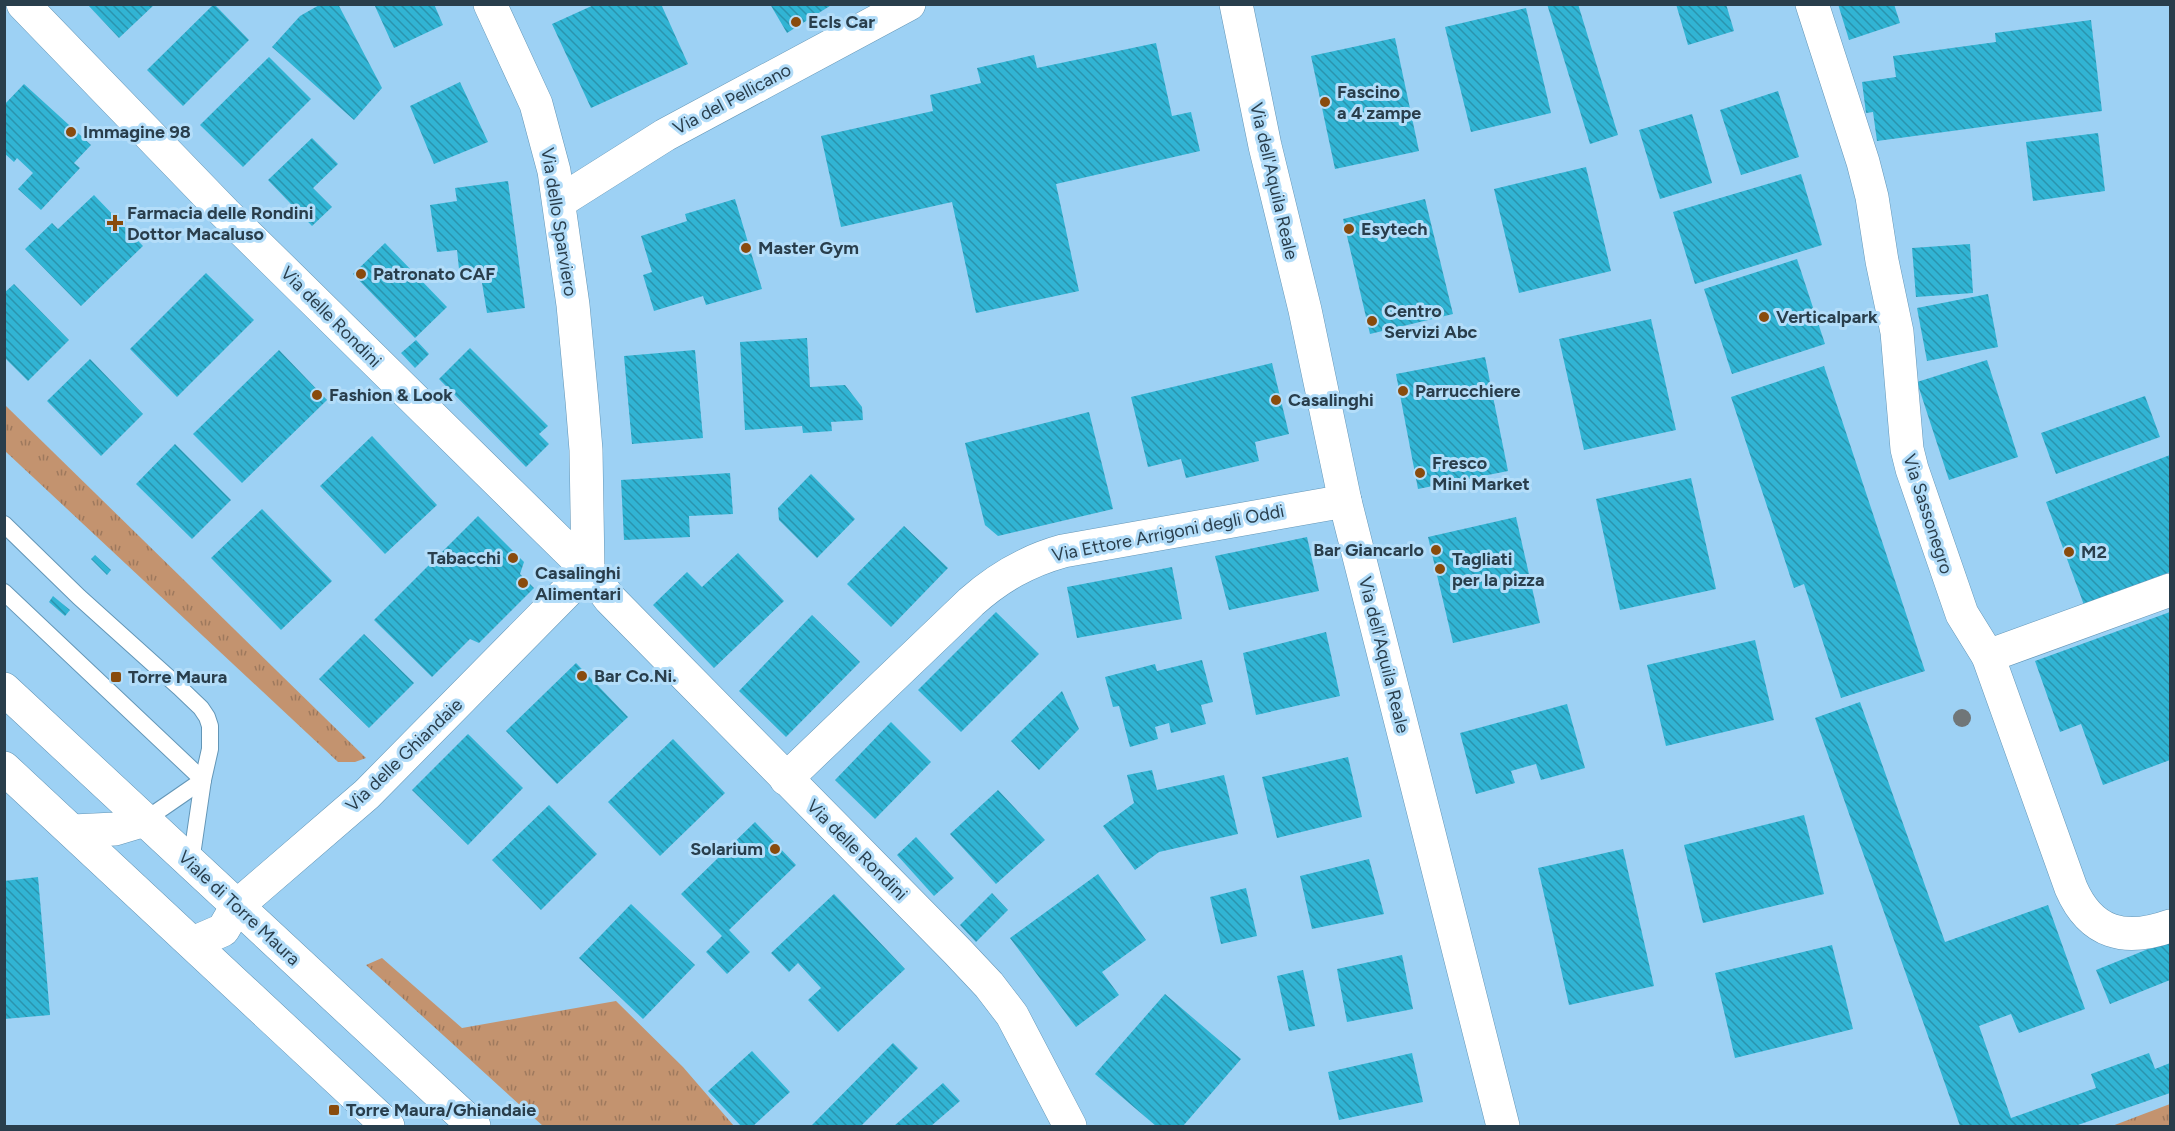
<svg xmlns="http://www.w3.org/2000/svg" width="2175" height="1131" font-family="Figtree,sans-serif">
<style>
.grass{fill:url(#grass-tufts)}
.building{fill:url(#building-back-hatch)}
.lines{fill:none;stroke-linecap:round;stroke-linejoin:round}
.lane-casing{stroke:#6396b7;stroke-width:18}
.street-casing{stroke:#6396b7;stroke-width:34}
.secondary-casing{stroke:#6396b7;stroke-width:34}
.lane{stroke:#fff;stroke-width:16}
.street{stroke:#fff;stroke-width:33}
.secondary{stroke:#fff;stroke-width:33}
.tree{fill:#707678}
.poi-dot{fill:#894b0d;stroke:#b3ddf9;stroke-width:2}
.labels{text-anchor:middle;stroke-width:6;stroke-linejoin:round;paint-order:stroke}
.poi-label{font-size:18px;font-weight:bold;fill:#293e4c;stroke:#b3ddf9;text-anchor:start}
.street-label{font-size:18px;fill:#293e4c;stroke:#b3ddf9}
</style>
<defs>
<pattern id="grass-tufts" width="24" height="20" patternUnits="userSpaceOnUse" patternTransform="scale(1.5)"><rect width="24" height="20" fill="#c3936f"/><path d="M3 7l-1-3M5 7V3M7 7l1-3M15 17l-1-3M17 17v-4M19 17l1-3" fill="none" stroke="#9e795d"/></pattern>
<pattern id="building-back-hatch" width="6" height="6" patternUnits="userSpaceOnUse" patternTransform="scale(1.5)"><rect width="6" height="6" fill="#31b4d4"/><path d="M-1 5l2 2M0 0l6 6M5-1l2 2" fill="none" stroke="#2a94ae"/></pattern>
</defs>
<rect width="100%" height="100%" fill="#9dd1f4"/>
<g class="grass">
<path d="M4 405H5L366 758 355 762H338L5 451Z"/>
<path d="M382 958 462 1028 616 1001 683 1067 734 1126H543L366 965Z"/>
<path d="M2170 1104V1126H2112Z"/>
</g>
<g class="building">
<path d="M87 4H155L119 38Z"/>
<path d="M214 4 249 40 183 106 147 70Z"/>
<path d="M321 4H338L382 88 354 120 272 47 300 16Z"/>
<path d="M374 4H434L443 25 394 48Z"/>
<path d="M596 4H661L688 64 591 108 552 24Z"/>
<path d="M770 4H833L787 33Z"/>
<path d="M1547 4H1578L1618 135 1590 144Z"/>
<path d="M1676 4H1726L1734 31 1688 45Z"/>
<path d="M1838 4H1894L1900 23 1849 40Z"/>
<path d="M1526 8 1551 113 1471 132 1445 27Z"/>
<path d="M2091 20 2102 111 1877 141 1873 112 1866 113 1862 82 1896 77 1893 56 1996 42 1995 33Z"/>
<path d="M1395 38 1419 151 1335 169 1311 56Z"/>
<path d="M1156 43 1172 116 1191 112 1200 151 1056 184 1079 291 976 313 952 202 841 227 821 136 933 111 930 95 981 83 977 68 1034 55 1037 68Z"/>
<path d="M269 57 311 99 243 167 200 125Z"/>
<path d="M460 82 488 142 434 164 410 106Z"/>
<path d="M24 84 91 145 74 163 80 168 41 210 18 189 33 173 17 158 14 162 4 153V105Z"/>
<path d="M1778 91 1799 157 1741 175 1720 110Z"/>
<path d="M1692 114 1712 183 1660 199 1639 130Z"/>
<path d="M2098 133 2105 191 2033 201 2026 142Z"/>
<path d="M312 138 338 164 313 188 332 207 312 226 268 180Z"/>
<path d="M1586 167 1611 271 1519 293 1494 189Z"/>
<path d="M1801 174 1822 245 1695 284 1673 212Z"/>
<path d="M508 181 525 308 487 313 481 277 471 278 469 268 459 269 457 250 437 252 430 205 457 201 455 188Z"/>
<path d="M94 195 143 246 81 306 25 249 52 223 58 229Z"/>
<path d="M735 199 762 289 706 305 703 296 654 311 643 275 652 272 641 236 687 221 685 214Z"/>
<path d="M1425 199 1453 314 1370 334 1343 219Z"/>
<path d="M385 243 447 307 415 338 353 274Z"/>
<path d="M1970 244 1973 293 1916 297 1912 248Z"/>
<path d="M1797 259 1825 344 1732 374 1704 289Z"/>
<path d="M206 273 254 320 177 397 130 349Z"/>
<path d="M14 284 69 340 28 381 4 357V293Z"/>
<path d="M1988 294 1998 347 1927 361 1917 308Z"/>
<path d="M1651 319 1676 430 1584 450 1559 339Z"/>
<path d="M807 338 810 387 845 385 862 407 863 420 831 422 832 431 803 433 802 426 745 430 740 342Z"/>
<path d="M416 340 429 354 415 368 401 353Z"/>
<path d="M470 348 548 426 539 434 549 444 526 467 439 379Z"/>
<path d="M279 350 327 400 242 483 193 434Z"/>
<path d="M695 350 703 438 632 444 624 356Z"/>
<path d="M1485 357 1508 471 1418 489 1396 374Z"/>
<path d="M90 359 143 414 101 456 47 401Z"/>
<path d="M1987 360 2018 457 1949 480 1917 382Z"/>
<path d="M1272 363 1289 434 1255 442 1259 461 1186 478 1181 459 1148 467 1131 397Z"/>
<path d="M1824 366 1925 671 1841 698 1804 584 1794 588 1731 397Z"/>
<path d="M2145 396 2160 437 2056 474 2041 433Z"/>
<path d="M1089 412 1113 509 998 536 985 525 965 443Z"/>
<path d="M372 436 437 505 385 554 320 486Z"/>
<path d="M175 444 231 500 192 539 136 484Z"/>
<path d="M2170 455V572L2084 605 2046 502Z"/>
<path d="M730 473 733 514 689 516 690 537 624 540 621 480Z"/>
<path d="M811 474 855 519 817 558 779 520 778 508Z"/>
<path d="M1691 478 1716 589 1620 610 1596 499Z"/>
<path d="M262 509 332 581 281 630 211 558Z"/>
<path d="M478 516 524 562 520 574 534 588 479 643 470 639 432 677 374 620Z"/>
<path d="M1516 517 1540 623 1453 643 1428 537Z"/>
<path d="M904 526 948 568 891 627 847 584Z"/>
<path d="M1307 537 1319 591 1229 610 1215 556Z"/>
<path d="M738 553 784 601 714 668 653 605 687 572 702 587Z"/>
<path d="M95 555 111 570 107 575 91 559Z"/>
<path d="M1172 567 1182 619 1077 638 1067 587Z"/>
<path d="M53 596 70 610 65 616 49 602Z"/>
<path d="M996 612 1039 654 961 732 918 690Z"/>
<path d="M2170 612V760L2103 785 2081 724 2060 732 2035 661Z"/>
<path d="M812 615 860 662 786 737 739 691Z"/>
<path d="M1326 632 1340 696 1256 715 1243 653Z"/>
<path d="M364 634 414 683 369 728 319 679Z"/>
<path d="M1755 640 1774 720 1666 746 1647 665Z"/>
<path d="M1202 660 1213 702 1201 705 1206 724 1171 733 1169 723 1155 727 1158 739 1130 747 1119 706 1113 707 1105 677 1155 664 1157 671Z"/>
<path d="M576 663 628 717 557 784 506 731Z"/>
<path d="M1062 691 1079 729 1039 770 1011 741Z"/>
<path d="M1860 702 1945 942 2048 905 2085 1009 2019 1033 2011 1014 1979 1026 2011 1118 2096 1088 2091 1074 2149 1053 2155 1069 2170 1063V1093L2075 1126H1960L1815 718Z"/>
<path d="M1567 704 1585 768 1541 780 1536 764 1511 771 1515 783 1476 794 1460 733Z"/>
<path d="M891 722 931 762 875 819 835 780Z"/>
<path d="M468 734 523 788 468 845 412 790Z"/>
<path d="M673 739 725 793 660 856 608 802Z"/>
<path d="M1348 757 1362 817 1277 838 1262 777Z"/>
<path d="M1152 770 1157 790 1224 775 1238 834 1159 852 1135 870 1103 826 1134 803 1127 775Z"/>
<path d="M998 790 1045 840 996 884 950 834Z"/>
<path d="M549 805 597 854 541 910 492 860Z"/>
<path d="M1804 815 1824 894 1703 923 1684 845Z"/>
<path d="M755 822 796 865 729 930 750 952 727 974 706 952 722 936 681 894Z"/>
<path d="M916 837 954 878 934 896 897 855Z"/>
<path d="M1623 849 1654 986 1569 1005 1538 868Z"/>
<path d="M1369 859 1384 914 1312 929 1300 876Z"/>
<path d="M1098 874 1146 940 1102 972 1119 995 1076 1027 1010 938Z"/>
<path d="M38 877 50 1015 4 1019V881Z"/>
<path d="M1246 888 1257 936 1221 944 1210 897Z"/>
<path d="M992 893 1008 910 976 942 960 925Z"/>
<path d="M834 894 905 969 838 1032 808 1000 821 988 798 963 789 972 771 953Z"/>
<path d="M631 904 695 965 643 1019 579 958Z"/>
<path d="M2168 941 2170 947V980L2110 1004 2096 970Z"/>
<path d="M1832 945 1853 1029 1735 1058 1715 973Z"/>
<path d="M1402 955 1413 1009 1347 1022 1337 969Z"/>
<path d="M1303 970 1315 1026 1289 1031 1277 976Z"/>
<path d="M1165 994 1241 1059 1183 1126H1156L1095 1074Z"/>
<path d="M893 1043 918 1068 861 1126H811Z"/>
<path d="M752 1051 790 1092 753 1126H741L708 1091Z"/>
<path d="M1412 1053 1423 1102 1339 1120 1328 1072Z"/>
<path d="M943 1083 960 1101 931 1126H894Z"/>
</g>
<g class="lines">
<defs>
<g id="lane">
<path d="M4 524 79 597 179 687 201 708 207 717 210 726V749L203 780 191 862"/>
<path d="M4 592 203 780"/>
<path d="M145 820 203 780"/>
</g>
<g id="street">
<path d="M23 4 225 213 588 570 610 599 957 951 989 985 1012 1015 1070 1126"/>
<path d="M1236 4 1265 146 1305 310 1345 501 1503 1126"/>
<path d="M1812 4 1863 162 1872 197 1882 261 1897 332 1907 449 1912 469 1962 614 1988 656 2071 888C2091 934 2125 942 2170 926"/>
<path d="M559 202 665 135 909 4"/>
<path d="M1988 656 2170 590"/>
<path d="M786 779 971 602C999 577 1027 561 1063 551L1345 501"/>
<path d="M73 831 115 829 145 820"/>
<path d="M193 943 223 930 237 906 367 794 588 570 586 450 582 401 573 305 554 171 536 104 490 4"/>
</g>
<g id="secondary">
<path d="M4 689 474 1126"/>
<path d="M4 768 388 1126"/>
</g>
</defs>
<use href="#lane" class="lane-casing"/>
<use href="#street" class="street-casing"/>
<use href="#secondary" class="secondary-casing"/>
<use href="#lane" class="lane"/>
<use href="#street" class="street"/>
<use href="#secondary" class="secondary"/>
</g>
<circle class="tree" cx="1962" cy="718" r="9"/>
<g class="poi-dot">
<circle cx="796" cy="22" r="6"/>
<circle cx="1325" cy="102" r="6"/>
<circle cx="71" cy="132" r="6"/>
<path d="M112 214h6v6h6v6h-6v6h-6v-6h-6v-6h6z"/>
<circle cx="1349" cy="229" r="6"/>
<circle cx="746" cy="248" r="6"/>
<circle cx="361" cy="274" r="6"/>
<circle cx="1764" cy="317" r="6"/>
<circle cx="1372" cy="321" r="6"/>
<circle cx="1403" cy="391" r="6"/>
<circle cx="317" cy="395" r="6"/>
<circle cx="1276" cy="400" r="6"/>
<circle cx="1420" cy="473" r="6"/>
<circle cx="1436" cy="550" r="6"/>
<circle cx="2069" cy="552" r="6"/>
<circle cx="513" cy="558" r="6"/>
<circle cx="1440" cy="569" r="6"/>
<circle cx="523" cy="583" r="6"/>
<circle cx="582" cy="676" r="6"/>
<rect x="110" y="671" width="12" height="12" rx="3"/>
<circle cx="775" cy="849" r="6"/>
<rect x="328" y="1104" width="12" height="12" rx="3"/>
</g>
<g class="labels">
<g class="poi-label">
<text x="808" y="28">Ecls Car</text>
<text x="1337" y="98">Fascino<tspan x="1337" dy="21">a 4 zampe</tspan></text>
<text x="83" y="138">Immagine 98</text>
<text x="127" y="219">Farmacia delle Rondini<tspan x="127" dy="21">Dottor Macaluso</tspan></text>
<text x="1361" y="235">Esytech</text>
<text x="758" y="254">Master Gym</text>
<text x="373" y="280">Patronato CAF</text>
<text x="1384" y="317">Centro<tspan x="1384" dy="21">Servizi Abc</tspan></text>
<text x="1776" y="323">Verticalpark</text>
<text x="1415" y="397">Parrucchiere</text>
<text x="329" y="401">Fashion &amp; Look</text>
<text x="1288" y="406">Casalinghi</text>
<text x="1432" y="469">Fresco<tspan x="1432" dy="21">Mini Market</tspan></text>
<text x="1424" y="556" text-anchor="end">Bar Giancarlo</text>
<text x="2081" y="558">M2</text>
<text x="501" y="564" text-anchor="end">Tabacchi</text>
<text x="1452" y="565">Tagliati<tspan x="1452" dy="21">per la pizza</tspan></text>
<text x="535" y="579">Casalinghi<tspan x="535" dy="21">Alimentari</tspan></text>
<text x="594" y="682">Bar Co.Ni.</text>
<text x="128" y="683">Torre Maura</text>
<text x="763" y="855" text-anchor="end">Solarium</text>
<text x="346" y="1116">Torre Maura/Ghiandaie</text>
</g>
<g class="street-label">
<text transform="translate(732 99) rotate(-28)" y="6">Via del Pellicano</text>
<text transform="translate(1274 181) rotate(77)" y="6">Via dell'Aquila Reale</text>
<text transform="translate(559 222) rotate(81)" y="6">Via dello Sparviero</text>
<text transform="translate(331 317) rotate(45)" y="6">Via delle Rondini</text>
<text transform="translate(1928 514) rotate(72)" y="6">Via Sassonegro</text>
<text transform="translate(1168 533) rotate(-11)" y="6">Via Ettore Arrigoni degli Oddi</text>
<text transform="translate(1384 655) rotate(76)" y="6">Via dell'Aquila Reale</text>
<text transform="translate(404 755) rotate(-44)" y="6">Via delle Ghiandaie</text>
<text transform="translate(857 850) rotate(45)" y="6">Via delle Rondini</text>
<text transform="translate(239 908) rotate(43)" y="6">Viale di Torre Maura</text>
</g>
</g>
<rect width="2175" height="1131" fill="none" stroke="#293e4c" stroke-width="12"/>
</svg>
